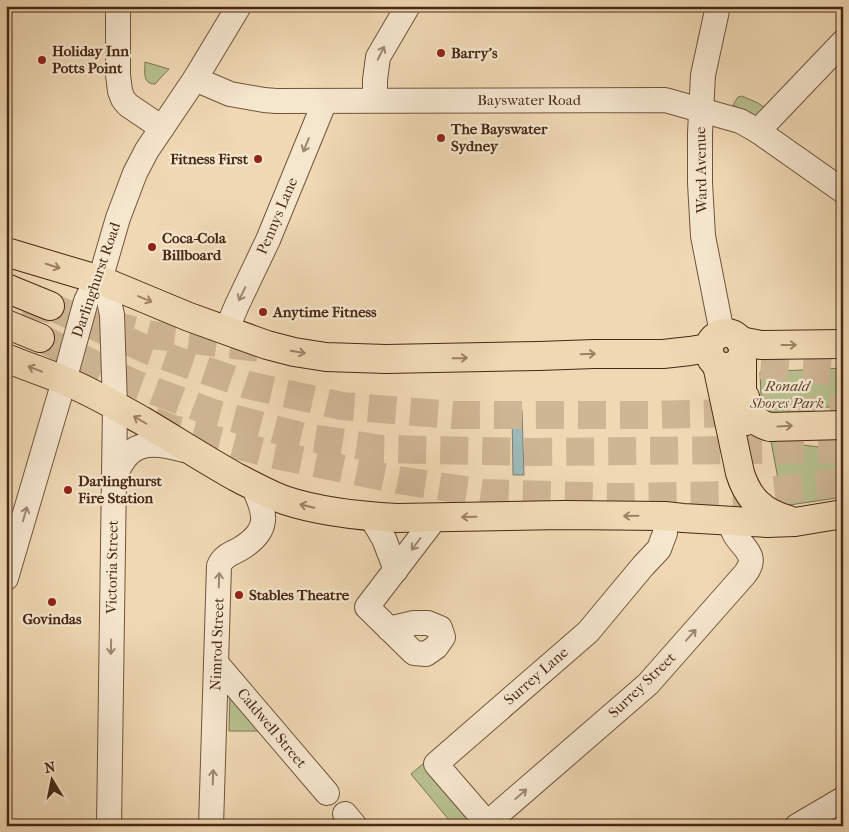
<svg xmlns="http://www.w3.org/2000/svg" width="849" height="832" font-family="'IM FELL French Canon',serif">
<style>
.green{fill:#b7bf8e;stroke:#807451}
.water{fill:#9db8b6;stroke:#7b7e75}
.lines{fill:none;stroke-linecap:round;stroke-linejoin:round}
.major-tunnel{stroke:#ceb593;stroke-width:28;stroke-dasharray:28 14;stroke-linecap:butt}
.highway-tunnel{stroke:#ceb593;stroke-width:28;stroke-dasharray:28 14;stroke-linecap:butt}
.minor-casing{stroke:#72543c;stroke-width:26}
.major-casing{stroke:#482814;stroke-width:30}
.minor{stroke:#f5e6ce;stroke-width:24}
.major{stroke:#efd8b3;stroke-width:28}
.oneway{stroke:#9e8771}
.oneway2{stroke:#9c8064}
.poi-dot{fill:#8f2418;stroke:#f5e6ce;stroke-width:2}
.labels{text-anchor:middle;stroke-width:4.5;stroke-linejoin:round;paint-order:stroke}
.poi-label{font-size:15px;font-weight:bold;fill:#482814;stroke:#f5e6ce;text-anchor:start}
.street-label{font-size:15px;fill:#482814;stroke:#f5e6ce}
.park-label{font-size:15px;font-style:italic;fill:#5e462c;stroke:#f5e6ce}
</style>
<rect width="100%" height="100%" fill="#efd8b3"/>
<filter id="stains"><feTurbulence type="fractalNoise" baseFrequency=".004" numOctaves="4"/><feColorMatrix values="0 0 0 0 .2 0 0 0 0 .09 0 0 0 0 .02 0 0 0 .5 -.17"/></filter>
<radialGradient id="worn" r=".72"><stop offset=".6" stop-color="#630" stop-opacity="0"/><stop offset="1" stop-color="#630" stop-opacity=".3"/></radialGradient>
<g class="green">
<path d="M145 62 169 69 155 84C142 84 145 71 145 62Z"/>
<path d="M742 96 758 103 767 109 759 120 733 105 738 97Z"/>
<path d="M843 368V406L815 408V419L768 420 761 395 760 372Z"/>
<path d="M771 441 843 450V497L783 506Z"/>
<path d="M230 696 262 731H229Z"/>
<path d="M424 763 470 818 461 826H454L411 774Z"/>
</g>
<path class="water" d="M522 410 524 475H513L512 411Z"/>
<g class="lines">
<g class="major-tunnel">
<path d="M50 306 152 352 248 385 342 406 454 415H655L843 410"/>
<path d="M40 338 133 383 213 413 304 437 382 449 531 452 843 449"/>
</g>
<g class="highway-tunnel">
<path d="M25 303 152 335 259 348"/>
<path d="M719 362 843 372"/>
<path d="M153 421 173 429 271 454 398 480 484 493 619 497 733 495 843 482"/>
</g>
<defs>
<g id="minor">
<path d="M118 6V75L120 91 123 99 128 105 162 128"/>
<path d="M718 6 703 75 700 133V183L703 236 722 333"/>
<path d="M195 79 230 94 264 100 276 101 665 100 740 121 758 131 843 191"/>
<path d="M375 100V80L378 57 408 6"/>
<path d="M758 131 843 42"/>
<path d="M100 280 108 296 112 315 115 406 109 826"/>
<path d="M226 331 237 305 268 240 325 101"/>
<path d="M114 480C127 441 149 440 184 450"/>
<path d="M371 517 384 539 396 570"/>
<path d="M6 578 64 381 86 301 90 293 100 280 118 218 135 173 147 150 195 79 239 6"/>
<path d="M389 629 414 623H428L440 628 443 637 436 647 426 654 414 653 367 607 436 517"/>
<path d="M216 663 327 793"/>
<path d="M345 814 355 826"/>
<path d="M487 823 436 764 588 632 643 566 659 549 665 533V516"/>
<path d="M211 826 219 566C223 556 231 554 240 549 271 530 266 514 253 486"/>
<path d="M484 826 648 684 745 574C760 555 742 548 734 533 732 529 732 525 732 521"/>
<path d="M797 826 843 799"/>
</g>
<g id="major">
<path d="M6 252 100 280 189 317 267 345 294 352 326 357 386 359 539 356 594 354H663L690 351 708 348"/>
<path d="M6 288 50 306"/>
<path d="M6 324 40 338"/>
<circle cx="726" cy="350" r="17"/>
<path d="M740 341 761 345 843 344"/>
<path d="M6 358C25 366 44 372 63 380 90 391 116 406 141 420 173 439 204 459 236 477 252 485 268 494 284 500 320 512 359 516 397 518L563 515 665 516 683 518 767 523 795 522 843 514"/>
<path d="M742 358V401L746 421"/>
<path d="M717 365 740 473C748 499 763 513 789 520"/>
<path d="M745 397C749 411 753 423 770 427L843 425"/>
</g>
</defs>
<use href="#minor" class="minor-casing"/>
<use href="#major" class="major-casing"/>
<use href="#minor" class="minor"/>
<use href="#major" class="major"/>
</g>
<defs><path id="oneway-shaft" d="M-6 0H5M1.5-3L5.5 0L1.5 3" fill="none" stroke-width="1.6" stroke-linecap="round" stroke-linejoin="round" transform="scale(1.25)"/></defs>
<g class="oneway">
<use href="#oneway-shaft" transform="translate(381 53) rotate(-64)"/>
<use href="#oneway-shaft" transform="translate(306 145) rotate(112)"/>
<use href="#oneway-shaft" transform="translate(242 294) rotate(116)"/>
<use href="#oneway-shaft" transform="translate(25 514) rotate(-74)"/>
<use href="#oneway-shaft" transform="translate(416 544) rotate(127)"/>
<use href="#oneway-shaft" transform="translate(219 580) rotate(-88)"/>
<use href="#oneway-shaft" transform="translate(691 635) rotate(-48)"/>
<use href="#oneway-shaft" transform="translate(111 647) rotate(91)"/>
<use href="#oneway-shaft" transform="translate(213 777) rotate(-88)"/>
<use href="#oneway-shaft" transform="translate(521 794) rotate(-41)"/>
</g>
<g class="oneway2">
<use href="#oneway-shaft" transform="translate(53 266) rotate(18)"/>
<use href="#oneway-shaft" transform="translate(145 299) rotate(23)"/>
<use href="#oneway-shaft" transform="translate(789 345)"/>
<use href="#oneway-shaft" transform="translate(298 352) rotate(10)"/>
<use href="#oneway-shaft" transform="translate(588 354) rotate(-2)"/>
<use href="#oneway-shaft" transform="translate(460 358) rotate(-1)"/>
<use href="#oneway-shaft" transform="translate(35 369) rotate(-159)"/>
<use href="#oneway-shaft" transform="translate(140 420) rotate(-150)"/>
<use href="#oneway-shaft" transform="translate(785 426) rotate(-3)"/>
<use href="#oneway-shaft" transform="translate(307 506) rotate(-166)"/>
<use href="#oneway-shaft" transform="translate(631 516) rotate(179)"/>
<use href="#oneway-shaft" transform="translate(469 517) rotate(179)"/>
</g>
<g class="poi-dot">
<circle cx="441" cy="53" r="5"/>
<circle cx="42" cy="60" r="5"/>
<circle cx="441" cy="138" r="5"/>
<circle cx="258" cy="159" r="5"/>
<circle cx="152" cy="247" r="5"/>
<circle cx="263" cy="312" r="5"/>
<circle cx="68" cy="490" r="5"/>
<circle cx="239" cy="595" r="5"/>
<circle cx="52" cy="602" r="5"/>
</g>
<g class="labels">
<g class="poi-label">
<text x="52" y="56">Holiday Inn<tspan x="52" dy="17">Potts Point</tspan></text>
<text x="451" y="58">Barry's</text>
<text x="451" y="134">The Bayswater<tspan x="451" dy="17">Sydney</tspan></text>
<text x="248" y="164" text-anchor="end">Fitness First</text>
<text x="162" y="243">Coca-Cola<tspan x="162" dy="17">Billboard</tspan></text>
<text x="273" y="317">Anytime Fitness</text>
<text x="78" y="486">Darlinghurst<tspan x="78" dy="17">Fire Station</tspan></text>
<text x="249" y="600">Stables Theatre</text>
<text x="52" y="624" text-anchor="middle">Govindas</text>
</g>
<g class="street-label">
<text x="529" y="105">Bayswater Road</text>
<text transform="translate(701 170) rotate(-91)" y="5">Ward Avenue</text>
<text transform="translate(277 216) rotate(-67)" y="5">Pennys Lane</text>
<text transform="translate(96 280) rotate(-71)" y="5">Darlinghurst Road</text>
<text transform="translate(112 567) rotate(-89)" y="5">Victoria Street</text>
<text transform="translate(217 644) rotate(-88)" y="5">Nimrod Street</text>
<text transform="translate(536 676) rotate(-41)" y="5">Surrey Lane</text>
<text transform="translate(642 685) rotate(-44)" y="5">Surrey Street</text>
<text transform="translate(272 728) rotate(50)" y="5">Caldwell Street</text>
</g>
<g class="park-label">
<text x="787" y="391">Ronald<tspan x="787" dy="17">Shores Park</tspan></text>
</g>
</g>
<rect width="849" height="832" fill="none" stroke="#efd8b3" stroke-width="25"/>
<rect x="8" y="8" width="834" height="817" fill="none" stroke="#482814" stroke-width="2.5"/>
<rect x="12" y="12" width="824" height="807" fill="none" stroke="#482814"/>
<g transform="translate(52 780) rotate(350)" stroke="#f5e6ce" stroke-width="4" paint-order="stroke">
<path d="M0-4L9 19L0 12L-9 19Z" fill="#482814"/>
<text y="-8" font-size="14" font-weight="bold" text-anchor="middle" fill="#482814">N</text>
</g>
<rect width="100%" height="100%" filter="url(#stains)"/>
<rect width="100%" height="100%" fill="url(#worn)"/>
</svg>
